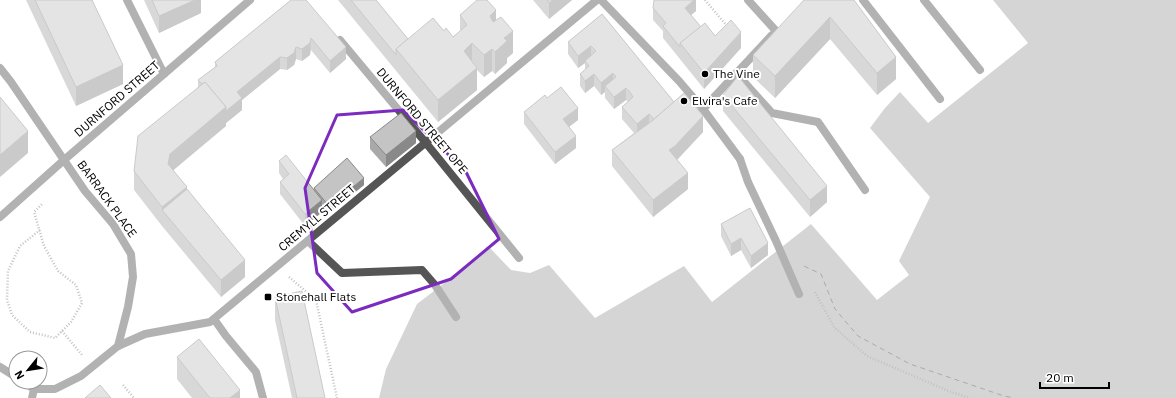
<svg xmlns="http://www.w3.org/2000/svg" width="1176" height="398" font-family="'IBM Plex Sans',sans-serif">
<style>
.water{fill:#a3a3a3}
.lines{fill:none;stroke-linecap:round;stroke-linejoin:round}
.ferry{stroke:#444;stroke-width:1;stroke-dasharray:5 4;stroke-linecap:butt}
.path{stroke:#777;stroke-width:2.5;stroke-dasharray:1 2;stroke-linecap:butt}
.service{stroke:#555;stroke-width:8}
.minor{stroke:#555;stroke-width:8}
.wall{fill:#a9a9a9}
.shaded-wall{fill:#898989}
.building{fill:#c4c4c4;stroke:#898989}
.marked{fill:none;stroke:#7b2cbf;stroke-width:3;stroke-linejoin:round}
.poi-dot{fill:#000;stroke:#fff;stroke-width:1.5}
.labels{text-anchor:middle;stroke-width:4;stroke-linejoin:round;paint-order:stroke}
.poi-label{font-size:12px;fill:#000;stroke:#fff;text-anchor:start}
.street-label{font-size:12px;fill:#000;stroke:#fff}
</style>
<rect width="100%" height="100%" fill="#fff"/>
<path class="water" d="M993 0H1176V398H379L386 369 417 304 490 248 511 270 530 273 549 265 595 318 684 266 712 302 811 224 877 300 909 275 899 261 930 197 870 128 885 108 900 92 928 123 1028 43Z"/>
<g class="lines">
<path class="ferry" d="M804 266 821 274 835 309 858 336 910 364 1004 396 1014 398"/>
<g class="path">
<path d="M705 0 727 26"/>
<path d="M40 230 20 246 8 271 7 300 12 315 30 332 55 338 71 322 82 303 76 285 58 271 44 246 34 212 42 204"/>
<path d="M289 277 316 300 337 398"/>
<path d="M815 292 834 327 867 356 951 392 970 398"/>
<path d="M62 331 82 355"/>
<path d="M123 385 134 398"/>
</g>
<g class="service">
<path d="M127 0 164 74"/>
<path d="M748 0 776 31"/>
<path d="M863 0 940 99"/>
<path d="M924 0 980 70"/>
<path d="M736 73 772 113 818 122 865 190"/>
<path d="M740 159 748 182 776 241 799 294"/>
<path d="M308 241 342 273 422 270 435 285 456 317"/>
<path d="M214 319 226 336 256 372 263 398"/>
<path d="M32 398 34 389"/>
</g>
<g class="minor">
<path d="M601 0 679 81 703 109 740 159"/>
<path d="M340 40 426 143 519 258"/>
<path d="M0 68 11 82 85 191 113 224 131 254 133 277 128 307 118 346"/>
<path d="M703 109 772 35"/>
<path d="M0 217 64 160 250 0"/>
<path d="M0 367 16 377"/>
<path d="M24 382 34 389H55L81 376 118 346 145 334 210 322 597 0"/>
</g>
</g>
<g class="wall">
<path d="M26 0H92L123 84 76 106Z"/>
<path d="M144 0H201V13L159 33Z"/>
<path d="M291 0 346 59 330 73 311 50 310 55 302 61 296 59 294 65 287 70 280 69 242 100V110L226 123V126L173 170 245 277 221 297 162 226 134 190V171L198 87V80L215 67V62Z"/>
<path d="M338 0H376L408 39 444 31 453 37 460 32V15L496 21 513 53 507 58V63L495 74 492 71 484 77 477 70V90L438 122Z"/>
<path d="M533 0H572L549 19Z"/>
<path d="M696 0V11L691 15 701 27 715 36 741 48 704 89 663 38V31L653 20V8Z"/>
<path d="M854 0 896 79 877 95 830 39 775 98 753 77V55Z"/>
<path d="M602 14 674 102 703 132 677 160 688 189 653 217 612 166V150L634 133 622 119V107L628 102 626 100 614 109 605 98V92L601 95 594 86 585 93 580 86V74L585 70V63L578 68 568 54V42Z"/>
<path d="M723 95 827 202 810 217 723 111Z"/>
<path d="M547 98 578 120 569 127 576 148 555 164 524 124V112Z"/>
<path d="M370 137 416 143 386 167 370 149Z"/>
<path d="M279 161 314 190V188L364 185 329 213 322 204V212L305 226 280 194V182L283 179 279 173Z"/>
<path d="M721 224 768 255 751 268 741 250 731 256 721 236Z"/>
<path d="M275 297 325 398H292L275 320Z"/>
<path d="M177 357 240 398H192L177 379Z"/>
</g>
<g class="shaded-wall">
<path d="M195 0H201V13L159 33V16Z"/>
<path d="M553 0H572L549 19V3Z"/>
<path d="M694 0H696V11L685 20V8Z"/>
<path d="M496 10V32L490 16Z"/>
<path d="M830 17V39L775 98V76Z"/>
<path d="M513 31V53L507 58V63L495 74V52L504 38Z"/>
<path d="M741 32V48L704 89V73Z"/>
<path d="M311 38 310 55 302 61V49Z"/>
<path d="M472 43V66L464 51Z"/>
<path d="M591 46V58L585 61V63L578 68V56Z"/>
<path d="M296 47V59L294 65 287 70V58Z"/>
<path d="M346 47V59L330 73V61Z"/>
<path d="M492 49V71L484 77V55Z"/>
<path d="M280 57V69L242 100V110L226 123V126L170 173 168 164 170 154 237 92Z"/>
<path d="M896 57V79L877 95V73Z"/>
<path d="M123 65V84L76 106V87Z"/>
<path d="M477 68V90L438 122V100Z"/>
<path d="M613 73V85L605 86V92L601 95V83Z"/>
<path d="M594 74V86L585 93V81Z"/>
<path d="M626 88V100L614 109V97Z"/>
<path d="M578 108V120L563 131V119Z"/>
<path d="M649 114V126L637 136V124Z"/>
<path d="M703 116V132L675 162 669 150Z"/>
<path d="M28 131V153L0 177V155Z"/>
<path d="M416 131V143L386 167V155Z"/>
<path d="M576 136V148L555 164V152Z"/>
<path d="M688 173V189L653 217V200Z"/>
<path d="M364 178V185L329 213V206Z"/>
<path d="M827 186V202L810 217V200Z"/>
<path d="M187 187V206L162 210V207Z"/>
<path d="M322 200V212L305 226V214Z"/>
<path d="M741 238V250L731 256V244Z"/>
<path d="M768 243V255L751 268V256Z"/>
<path d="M245 260V277L221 297V280Z"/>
<path d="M240 390V398H230Z"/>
</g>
<g class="building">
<path d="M35 0H92L123 65 76 87Z"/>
<path d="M152 0H195L159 16Z"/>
<path d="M291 0H306L346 47 330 61 311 38 310 43 302 49 296 47 294 53 287 58 280 57 237 92 242 98 226 111V107L205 82 202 84 198 80 217 66 215 62Z"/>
<path d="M351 0H376L408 39 396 49V55Z"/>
<path d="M477 0H487L496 10 490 16 493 22 501 17 513 31 504 38 507 41 495 52 492 49 484 55 472 43 464 51 477 68 438 100 396 49 433 18 444 31 446 28 453 37 467 25 460 15Z"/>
<path d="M547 0H553L549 3Z"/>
<path d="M654 0H694L685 8 701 27 680 43V47L663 26 666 23 653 8Z"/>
<path d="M804 0H854L896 57 877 73 830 17 775 76 753 55Z"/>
<path d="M602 14 674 102 654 119 649 114 637 124 622 107 633 97 630 92 626 88 614 97 605 86 616 77 613 73 601 83 594 74 585 81 580 74 589 66 585 61 596 51 591 46 578 56 568 42Z"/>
<path d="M731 20 741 32 704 73 680 43 705 23 715 36Z"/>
<path d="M738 76 827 186 810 200 723 95Z"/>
<path d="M205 82 226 107 170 154 168 164 187 187 162 207 134 171 138 136Z"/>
<path d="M561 87 578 108 563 119 576 136 555 152 524 112 545 95 547 98Z"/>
<path d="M684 93 703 116 675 146 669 150 688 173 653 200 612 150 652 121Z"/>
<path d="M0 97 28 131 0 155Z"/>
<path d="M401 113 416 131 386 155 370 137Z"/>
<path d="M286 155 322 200 305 214 280 182 289 174 279 161Z"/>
<path d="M347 158 364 178 329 206 314 188Z"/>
<path d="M187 189 245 260 221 280 162 210Z"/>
<path d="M750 208 768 243 751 256 741 238 731 244 721 224Z"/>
<path d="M302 291 325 398H297L275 297Z"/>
<path d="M199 339 240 390 230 398H210L177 357Z"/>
<path d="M100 385 111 398H85Z"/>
</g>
<path d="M0 0H1176V398H0ZM403 110 466 172 499 239 451 279 352 312 317 273 305 188 337 115Z" fill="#fff" fill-opacity=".55" fill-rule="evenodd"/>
<path class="marked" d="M403 110 466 172 499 239 451 279 352 312 317 273 305 188 337 115Z"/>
<g class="poi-dot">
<circle cx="705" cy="74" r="4"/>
<circle cx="684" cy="101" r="4"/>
<rect x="264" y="293" width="8" height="8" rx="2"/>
</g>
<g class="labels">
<g class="poi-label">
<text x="713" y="78">The Vine</text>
<text x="692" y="105">Elvira's Cafe</text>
<text x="276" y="301">Stonehall Flats</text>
</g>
<g class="street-label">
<text transform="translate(117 99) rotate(-41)" y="4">DURNFORD STREET</text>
<text transform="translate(422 121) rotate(50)" y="4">DURNFORD STREET OPE</text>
<text transform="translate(107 199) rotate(54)" y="4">BARRACK PLACE</text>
<text transform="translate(317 218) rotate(-40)" y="4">CREMYLL STREET</text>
</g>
</g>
<g transform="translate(28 370) rotate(240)"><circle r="19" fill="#ffffff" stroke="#999999"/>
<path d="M0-3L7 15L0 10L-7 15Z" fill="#000000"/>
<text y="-6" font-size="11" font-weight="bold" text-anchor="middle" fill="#000000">N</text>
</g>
<path d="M1040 382v6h69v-6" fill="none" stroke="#000000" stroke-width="2"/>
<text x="1046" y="382" font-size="12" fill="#000000" stroke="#ffffff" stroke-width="3" paint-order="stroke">20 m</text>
</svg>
